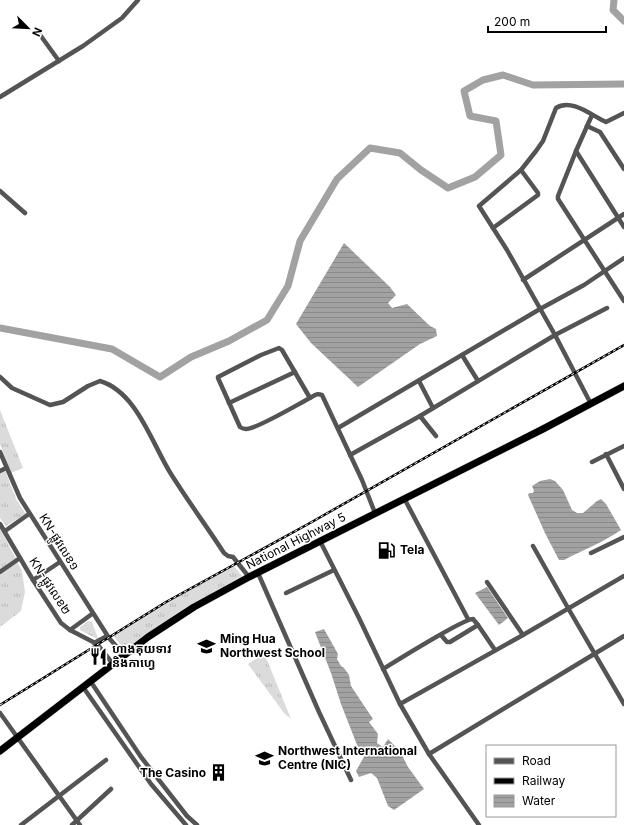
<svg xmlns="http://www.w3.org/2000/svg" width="624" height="825" font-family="Inter,'Noto Sans Khmer',sans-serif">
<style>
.grass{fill:url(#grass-tufts)}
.water{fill:url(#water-rules)}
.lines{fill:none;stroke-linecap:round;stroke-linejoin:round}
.river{stroke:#a2a2a2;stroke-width:7}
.highway-casing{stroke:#dbdbdb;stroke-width:8}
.minor{stroke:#545454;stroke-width:4.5}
.highway{stroke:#000;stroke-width:7}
.rail-casing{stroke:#000;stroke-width:2.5}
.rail{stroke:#fff;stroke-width:1;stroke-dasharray:3;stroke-linecap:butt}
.labels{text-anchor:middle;stroke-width:3;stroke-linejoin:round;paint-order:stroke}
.street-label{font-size:12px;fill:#000;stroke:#fff}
.poi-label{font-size:12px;font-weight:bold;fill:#000;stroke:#fff;text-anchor:start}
</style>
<defs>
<pattern id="grass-tufts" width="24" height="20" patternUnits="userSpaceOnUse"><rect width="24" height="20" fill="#dbdbdb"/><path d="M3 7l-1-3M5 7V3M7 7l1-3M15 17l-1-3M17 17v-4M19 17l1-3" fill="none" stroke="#bababa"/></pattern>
<pattern id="water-rules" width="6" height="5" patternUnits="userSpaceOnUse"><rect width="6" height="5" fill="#a2a2a2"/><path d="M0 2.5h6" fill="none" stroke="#8a8a8a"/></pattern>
</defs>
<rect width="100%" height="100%" fill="#fff"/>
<g class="grass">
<path d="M0 410 23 468 11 473 0 444Z"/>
<path d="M5 470 16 499 26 514 6 526 0 518V473Z"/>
<path d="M0 528 22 571 25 592 21 611 0 627Z"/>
<path d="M234 566 242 576 185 608 124 650 113 635 150 612Z"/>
<path d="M88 621 92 622 98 638 97 639 80 630V627Z"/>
<path d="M262 655 264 656 267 660 291 719 284 713 248 664Z"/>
</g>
<g class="water">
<path d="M344 243 390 287 396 295 388 303 392 308 407 304 430 326 436 329 437 336 420 344 358 387 311 343 296 324Z"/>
<path d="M550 479 555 481 563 490 572 510 577 513H583L597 501 601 499 606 504 621 530C604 542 583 550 564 560H559L545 533 528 495 529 493H533L534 491 532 486 540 481Z"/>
<path d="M487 587 508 618 499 625 475 593Z"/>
<path d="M324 629 338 654 337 659 341 666 344 668 349 675 351 686 373 719 369 722 378 734 377 743 383 747 388 739 400 751 408 767 424 789 394 810 388 806 377 778 371 773 359 777 356 771 365 755 359 750 341 704 331 673 315 632Z"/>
</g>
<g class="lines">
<g class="river">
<path d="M614 0 613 10 624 21"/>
<path d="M0 328 112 349 160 377 191 357 229 341 267 320 288 286 300 241 337 179 370 148 400 153 421 170 448 188 475 177 501 155 496 121 470 116 464 91 483 80 503 75 533 85 624 84"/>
</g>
<defs>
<path id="highway" d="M0 751 148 637 194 607 249 577 543 429 624 386"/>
</defs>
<use href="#highway" class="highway-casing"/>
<g class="minor">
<path d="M38 32 59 61"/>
<path d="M0 97 83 46 122 18 138 0"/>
<path d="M592 115 576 151 558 196V199L624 301"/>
<path d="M587 126 600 132 624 169"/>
<path d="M576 151 624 227"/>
<path d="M0 191 25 213"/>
<path d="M493 228 538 195V193L521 170"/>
<path d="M523 280 624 214"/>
<path d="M462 355 478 381"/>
<path d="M0 377 12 388 50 405 63 402 88 386 100 381C137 392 152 444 171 474 188 501 207 527 224 553L228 556 233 557 249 577"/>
<path d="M419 381 433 408"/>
<path d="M310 398 282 350 279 348 261 355 218 377V378L240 427C243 429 243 429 246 429 255 430 300 403 310 398 315 395 317 393 322 395L362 480 375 513"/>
<path d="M229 403 295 372"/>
<path d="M591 404 555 335 507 250 479 206 521 170 536 151 543 141 556 108C572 98 592 116 606 122L624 113"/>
<path d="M420 416 436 436"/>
<path d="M338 428 540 309 584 285 624 258"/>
<path d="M0 452 20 498 109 638 124 655"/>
<path d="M606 454 624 489"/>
<path d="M350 455 420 416 555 335 607 308"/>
<path d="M592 462 624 446"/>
<path d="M0 471 6 468"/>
<path d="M404 498 468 619"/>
<path d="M0 524 33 580 61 623 70 630 97 644 113 664"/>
<path d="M5 531 29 514"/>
<path d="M320 541 359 618 400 704 429 754 479 825"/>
<path d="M533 546 568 608 624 704"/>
<path d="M591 553 624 537"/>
<path d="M0 572 20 558"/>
<path d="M258 573 319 712 351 780"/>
<path d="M33 580 60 562"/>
<path d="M487 582 523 635"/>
<path d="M286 593 334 570"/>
<path d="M478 625 495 650"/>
<path d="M70 630 92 614"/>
<path d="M94 643 107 636"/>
<path d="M383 669C396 661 465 618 473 619L478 625 450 642H447L441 635"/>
<path d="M91 682 141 757 187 816 197 825"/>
<path d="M83 687 151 784 186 825"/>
<path d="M400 704 523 635 624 576"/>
<path d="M0 713 80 825"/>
<path d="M429 754 624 636"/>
<path d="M21 825 106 760"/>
<path d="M72 825 111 789"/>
</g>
<use href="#highway" class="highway"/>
<defs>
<path id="rail" d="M0 705 166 602 310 523 624 345"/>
</defs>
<use href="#rail" class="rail-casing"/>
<use href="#rail" class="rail"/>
</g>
<defs>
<symbol id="fuel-bare" viewBox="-9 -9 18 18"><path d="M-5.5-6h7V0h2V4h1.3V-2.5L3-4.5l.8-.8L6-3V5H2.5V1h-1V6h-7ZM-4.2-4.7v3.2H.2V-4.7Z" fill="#000" stroke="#fff" stroke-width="2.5" paint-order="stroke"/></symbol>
<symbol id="school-bare" viewBox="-9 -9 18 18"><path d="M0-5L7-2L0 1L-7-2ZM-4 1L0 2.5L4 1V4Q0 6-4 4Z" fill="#000" stroke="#fff" stroke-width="2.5" paint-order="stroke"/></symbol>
<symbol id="restaurant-bare" viewBox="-9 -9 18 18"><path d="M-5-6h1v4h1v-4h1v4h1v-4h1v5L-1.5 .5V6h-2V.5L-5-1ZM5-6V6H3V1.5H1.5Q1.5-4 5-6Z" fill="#000" stroke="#fff" stroke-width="2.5" paint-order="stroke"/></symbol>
<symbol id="university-bare" viewBox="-9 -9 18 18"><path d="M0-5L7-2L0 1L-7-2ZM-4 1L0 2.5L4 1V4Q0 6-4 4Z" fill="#000" stroke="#fff" stroke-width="2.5" paint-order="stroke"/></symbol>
<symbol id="building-bare" viewBox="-9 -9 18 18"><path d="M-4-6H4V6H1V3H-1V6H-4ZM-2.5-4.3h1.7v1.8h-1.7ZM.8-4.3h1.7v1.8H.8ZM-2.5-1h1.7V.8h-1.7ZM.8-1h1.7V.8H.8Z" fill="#000" stroke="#fff" stroke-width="2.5" paint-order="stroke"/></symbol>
</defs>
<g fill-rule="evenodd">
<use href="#fuel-bare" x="374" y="538" width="25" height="25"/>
<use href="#school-bare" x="194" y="634" width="25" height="25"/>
<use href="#restaurant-bare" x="86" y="644" width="25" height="25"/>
<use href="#university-bare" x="252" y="746" width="25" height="25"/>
<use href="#building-bare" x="206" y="760" width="25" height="25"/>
</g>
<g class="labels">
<g class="street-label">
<text transform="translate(296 541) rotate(-27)" y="4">National Highway 5</text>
<text transform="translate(59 542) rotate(58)" y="4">KN-ផ្លូវលេខ១</text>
<text transform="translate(50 586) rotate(57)" y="4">KN-ផ្លូវលេខ២</text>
</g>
<g class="poi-label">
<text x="400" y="554">Tela</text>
<text x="220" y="643">Ming Hua<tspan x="220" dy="14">Northwest School</tspan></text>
<text x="112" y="653">ហាងគុយទាវ<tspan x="112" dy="14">និងកាហ្វេ</tspan></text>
<text x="278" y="755">Northwest International<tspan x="278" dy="14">Centre (NIC)</tspan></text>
<text x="206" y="777" text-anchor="end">The Casino</text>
</g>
</g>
<rect x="486" y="745" width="130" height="72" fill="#ffffff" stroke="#999999"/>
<rect x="494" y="758" width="20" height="6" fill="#545454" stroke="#999999"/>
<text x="522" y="765" font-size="12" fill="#000000">Road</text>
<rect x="494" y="778" width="20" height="6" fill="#000000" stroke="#999999"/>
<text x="522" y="785" font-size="12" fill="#000000">Railway</text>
<rect x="494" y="795" width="20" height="12" fill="url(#water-rules)" stroke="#999999"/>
<text x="522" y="805" font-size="12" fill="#000000">Water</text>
<g transform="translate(28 28) rotate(114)" stroke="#ffffff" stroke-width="3" paint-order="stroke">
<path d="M0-3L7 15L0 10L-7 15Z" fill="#000000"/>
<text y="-6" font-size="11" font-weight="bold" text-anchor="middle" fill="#000000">N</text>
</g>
<path d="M488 26v6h118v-6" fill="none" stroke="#000000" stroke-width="2"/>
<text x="494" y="26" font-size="12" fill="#000000" stroke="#ffffff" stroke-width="3" paint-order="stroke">200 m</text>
</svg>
